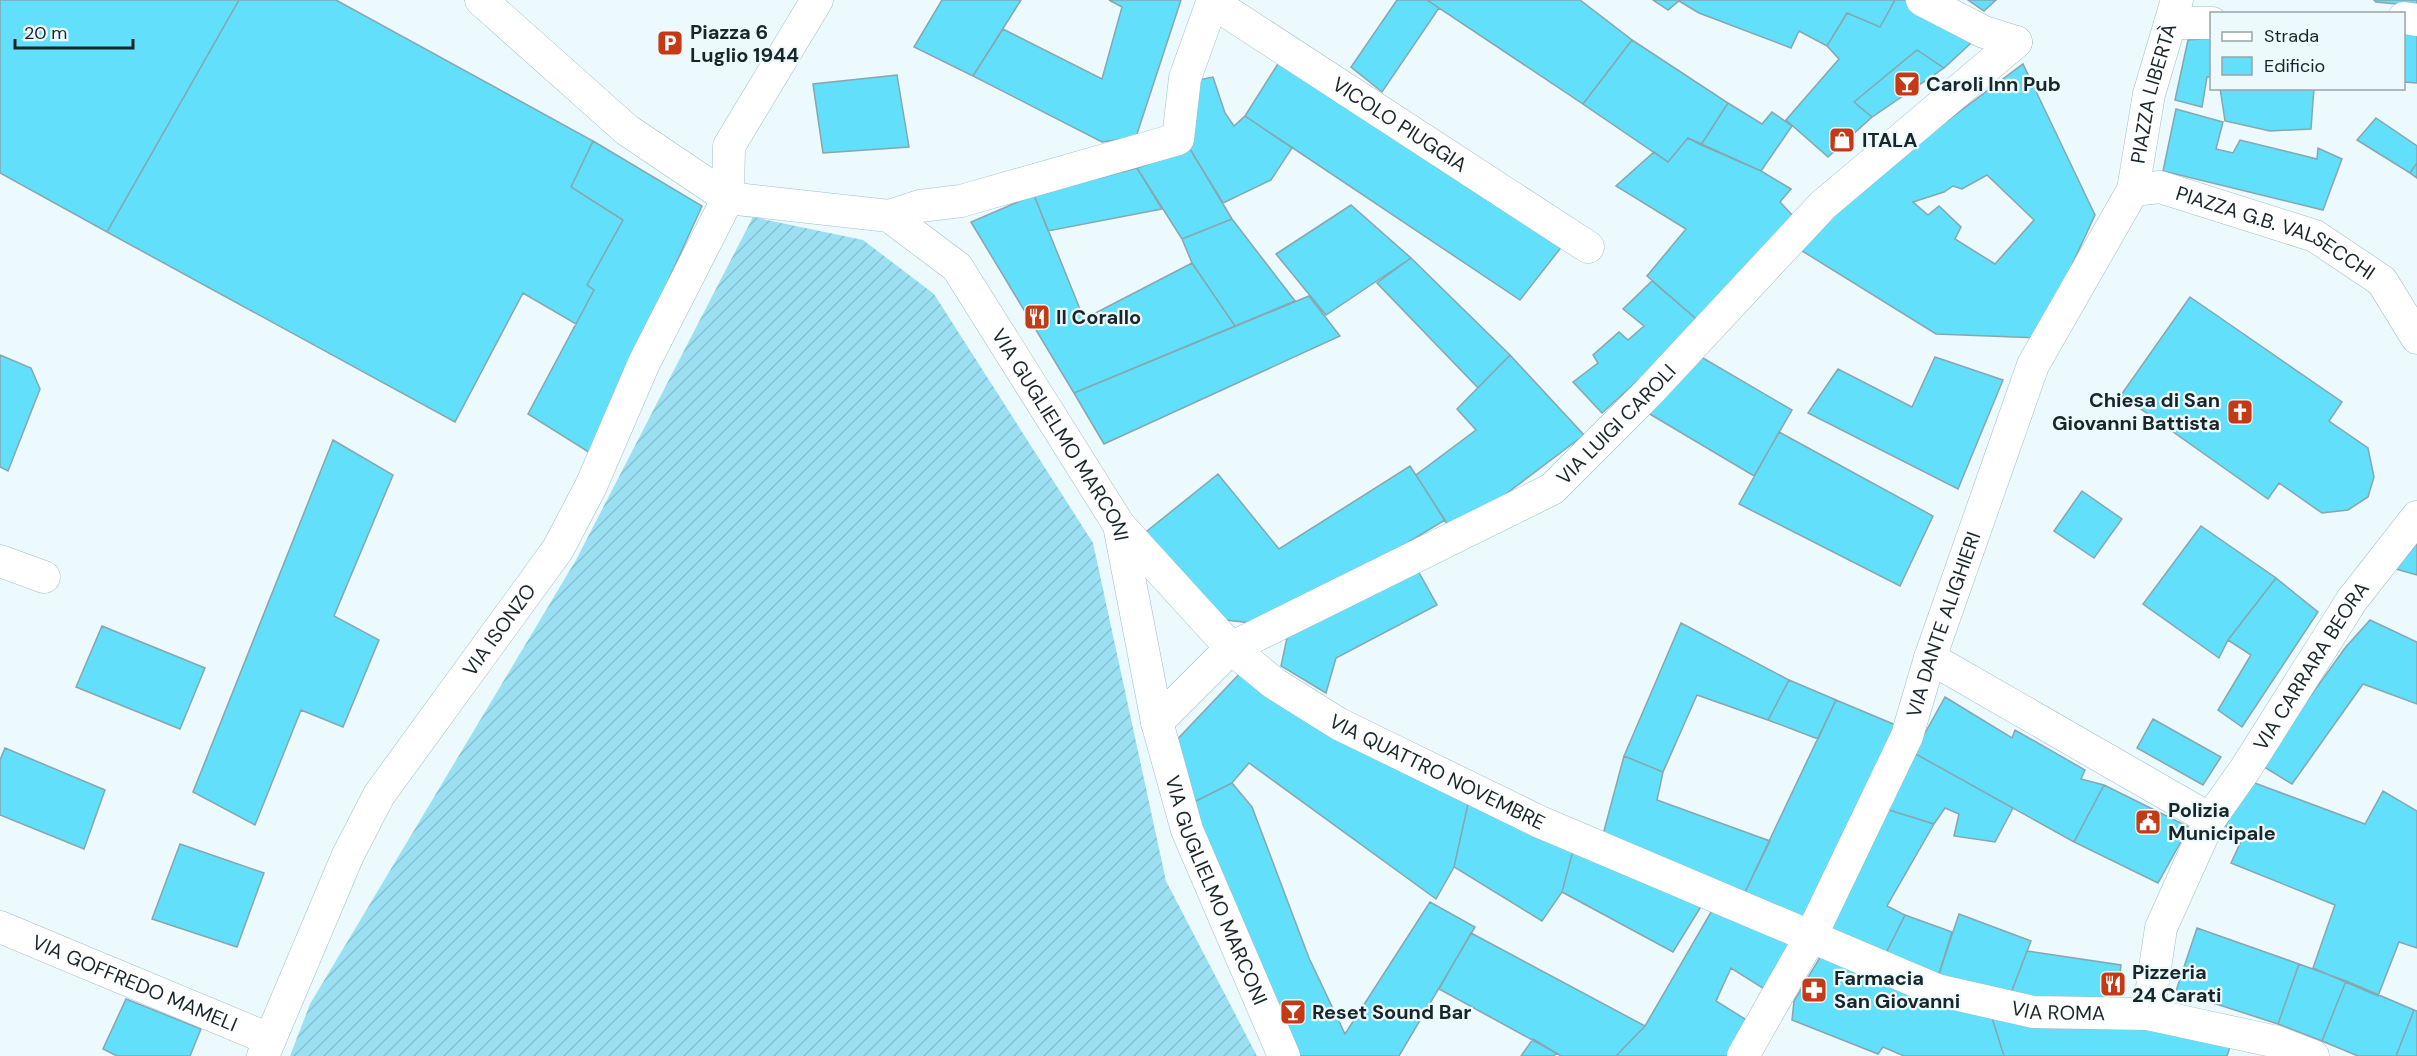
<svg xmlns="http://www.w3.org/2000/svg" width="2417" height="1056" font-family="'DM Sans',sans-serif">
<defs>
<pattern id="garden-furrows" width="10" height="10" patternUnits="userSpaceOnUse" patternTransform="scale(1.5)"><rect width="10" height="10" fill="#9ae0f2"/><path d="M-1 1l2-2M0 10L10 0M9 11l2-2" fill="none" stroke="#84c0d0"/></pattern>
</defs>
<rect width="100%" height="100%" fill="#ecf9fd"/>
<path fill="url(#garden-furrows)" d="M753,217L863,240L934,294L1093,543L1166,881L1257,1056H290L310,1004L576,560Z"/>
<path fill="#61dffb" stroke="#87a6ae" stroke-width="1.5" fill-rule="evenodd" d="M0,0H239L107,232L0,173Z
M239,0H336L593,141L571,187L623,220L587,285L594,290L576,324L523,293L455,422L107,232Z
M942,0H1021L973,76L914,47Z
M1109,0H1181L1136,137L1102,142L973,76L1003,29L1102,79L1122,7Z
M1397,0H1427L1439,8L1382,92L1351,67Z
M1427,0H1580L1632,40L1583,104Z
M1653,0H1895L1880,27L1847,13L1827,46L1799,31L1791,48L1699,13L1679,1L1668,10Z
M1895,0H1913L1982,33L1944,68L1917,50L1854,102L1872,117L1828,157L1786,120L1839,59L1827,46L1847,13L1880,27Z
M1968,0H1996L1984,11Z
M2374,0H2417V6L2376,2Z
M2404,28H2417V83L2404,82Z
M2212,38V77H2207L2202,107L2175,100L2188,40Z
M1632,40L1728,103L1701,145L1688,138L1668,162L1583,104Z
M1917,50L1944,68L1872,117L1854,102Z
M1279,62L1563,245L1520,300L1245,116Z
M2023,64L2095,215L2038,338L1936,334L1799,249L1843,199ZM1987,175L2034,220L1995,264L1955,239L1961,227L1939,206L1928,215L1913,202L1944,192L1953,186L1962,189Z
M897,75L909,147L823,153L813,84Z
M1213,77L1225,113L1234,126L1245,116L1292,148L1271,180L1223,203L1190,149L1193,81Z
M2220,88H2314L2311,129L2270,131L2225,121Z
M1728,103L1762,124L1772,112L1792,126L1761,171L1701,145Z
M2176,109L2223,122L2216,149L2233,153L2240,140L2317,159L2318,148L2342,159L2323,210L2163,171Z
M2376,118L2417,146V163L2410,173L2357,140Z
M1688,138L1761,171L1791,189L1780,202L1795,218L1701,323L1647,276L1686,229L1616,186L1654,152L1668,162Z
M593,141L702,206L590,453L528,414L594,290L587,285L623,220L571,187Z
M1190,149L1232,219L1182,239L1137,168Z
M2417,163V178L2410,173Z
M1137,168L1162,209L1048,231L1034,195Z
M1034,195L1084,319L1192,263L1235,326L1074,393L971,222Z
M1351,205L1411,258L1326,315L1276,254Z
M1232,219L1295,301L1235,326L1192,263L1182,239Z
M1411,258L1510,355L1478,388L1377,283Z
M1652,281L1701,323L1602,413L1573,382L1598,363L1593,355L1619,332L1628,340L1644,326L1623,309Z
M1309,296L1340,336L1104,444L1074,393Z
M2190,297L2342,402L2329,421L2368,448L2374,477L2368,497L2348,510L2322,513L2279,483L2268,499L2121,395Z
M1696,354L1792,410L1754,476L1643,410Z
M0,355L31,368L40,389L8,471L0,467Z
M1510,355L1584,435L1482,512L1449,527L1416,475L1476,430L1457,409Z
M1935,357L2003,380L1958,489L1808,413L1838,369L1912,407Z
M1779,432L1933,516L1900,586L1739,504Z
M333,440L393,475L334,616L379,640L343,727L301,710L255,825L193,792Z
M1410,466L1445,520L1303,606L1260,624L1226,620L1142,535L1218,474L1279,549Z
M2082,491L2122,519L2094,558L2054,531Z
M2201,526L2276,578L2228,640L2219,658L2143,604Z
M2417,543V575L2396,569Z
M1416,567L1437,605L1336,658L1326,693L1281,666L1288,633Z
M2276,578L2318,612L2242,727L2218,710L2251,655L2228,640Z
M2370,620L2417,642V704L2363,684L2292,784L2261,765L2345,648Z
M1681,623L1789,680L1768,720L1697,695L1663,772L1624,756Z
M102,626L205,668L180,729L76,687Z
M1245,668L1468,804L1454,867L1436,899L1249,763L1232,783L1192,803L1171,746Z
M1789,680L1836,700L1818,739L1768,720Z
M1945,697L2012,738L2015,730L2085,770L2081,779L2104,785L2074,842L1914,753Z
M1836,700L1898,726L1808,920L1744,894Z
M2153,719L2221,757L2203,785L2137,748Z
M5,748L105,790L84,849L0,815V760Z
M1914,753L2013,808L1995,842L1954,836L1959,814L1945,808L1934,824L1886,809Z
M1624,756L1663,772L1657,800L1770,841L1744,894L1601,842Z
M2252,782L2365,824L2383,791L2417,811V948L2399,942L2378,996L2313,968L2335,905L2231,863L2243,837L2221,823Z
M1232,783L1252,807L1309,958L1345,1034L1430,902L1475,927L1399,1056H1292L1192,803Z
M2104,785L2189,827L2158,883L2074,842Z
M1468,804L1574,847L1562,892L1542,921L1454,867Z
M1886,809L1934,824L1887,906L1905,915L1885,955L1829,928Z
M180,844L264,873L237,947L152,919Z
M1574,847L1705,900L1673,952L1562,892Z
M1714,907L1799,940L1769,992L1731,968L1716,1001L1753,1024L1734,1056H1616L1645,1026Z
M1959,914L2031,941L2009,998L1937,980Z
M1905,915L1952,932L1937,980L1885,955Z
M2197,928L2299,964L2278,1024L2176,991Z
M1471,933L1645,1026L1616,1056H1561L1556,1053L1439,989Z
M2027,951L2121,965L2117,1003L2009,998Z
M1822,954L1992,1018L2004,1056H1904L1883,1047L1878,1054L1792,1020L1794,1001Z
M2299,964L2346,981L2322,1041L2278,1024Z
M2346,981L2414,1010L2396,1056H2358L2322,1041Z
M126,999L201,1029L190,1056H117L103,1049Z
M2414,1010L2417,1011V1056H2396Z
M1992,1018L2157,1025L2233,1038L2227,1056H2004Z
M1533,1039L1556,1053L1554,1056H1521Z"/>
<g fill="none" stroke-linecap="round" stroke-linejoin="round">
<defs>
<g id="street">
<path id="s1" d="M481,0L627,130L728,198L889,216L957,267L1119,525L1157,722L1187,830L1284,1056"/>
<path d="M1922,0L1984,32L2016,42"/>
<path id="s2" d="M1212,2L1588,247"/>
<path d="M2404,18L2417,20"/>
<path d="M2170,23H2212"/>
<path id="s3" d="M2133,190L2160,187L2315,236L2382,281L2417,338"/>
<path d="M889,216L920,206L961,201L1178,139L1185,78L1213,0"/>
<path id="s4" d="M1119,525L1231,648L1275,684L1339,724L1540,822L1937,990L2033,1012L2148,1014L2277,1042L2313,1056"/>
<path d="M0,561L44,577"/>
<path d="M1930,658L2210,819"/>
<path id="s5" d="M1157,722L1231,648L1552,489L1648,393L1823,205L2016,42"/>
<path id="s6" d="M0,927L269,1039"/>
<path id="s7" d="M2148,1014L2161,928L2210,819L2246,768L2352,600L2417,517"/>
<path id="s8" d="M263,1056L348,855L379,795L558,549L591,486L644,363L728,198L729,146L817,0"/>
<path id="s9" d="M1743,1056L1811,936L1907,736L1930,658L2033,365L2133,190L2149,94L2177,0"/>
</g>
</defs>
<use href="#street" stroke="#9ebfc7" stroke-width="33"/>
<use href="#street" stroke="#fff" stroke-width="32"/>
</g>
<defs>
<symbol id="parking-square" viewBox="-11 -11 22 22"><rect x="-9" y="-9" width="18" height="18" rx="4" fill="#c43a16" stroke="#ecf9fd"/><path d="M-3.5-5.5H1a3.5 3.5 0 0 1 0 7H-1V5.5H-3.5ZM-1-3.4V-.6H.8a1.4 1.4 0 0 0 0-2.8Z" fill="#fff"/></symbol>
<symbol id="bar-square" viewBox="-11 -11 22 22"><rect x="-9" y="-9" width="18" height="18" rx="4" fill="#c43a16" stroke="#ecf9fd"/><path d="M-6-5H6L.8 .8V4.5H3.5V6h-7V4.5H-.8V.8Z" fill="#fff"/></symbol>
<symbol id="shop-square" viewBox="-11 -11 22 22"><rect x="-9" y="-9" width="18" height="18" rx="4" fill="#c43a16" stroke="#ecf9fd"/><path d="M-5-2.5h2.3a2.7 3.5 0 0 1 5.4 0H5L5.5 6h-11ZM-1.5-2.5h3a1.5 2.3 0 0 0-3 0Z" fill="#fff"/></symbol>
<symbol id="restaurant-square" viewBox="-11 -11 22 22"><rect x="-9" y="-9" width="18" height="18" rx="4" fill="#c43a16" stroke="#ecf9fd"/><path d="M-5-6h1v4h1v-4h1v4h1v-4h1v5L-1.5 .5V6h-2V.5L-5-1ZM5-6V6H3V1.5H1.5Q1.5-4 5-6Z" fill="#fff"/></symbol>
<symbol id="church-square" viewBox="-11 -11 22 22"><rect x="-9" y="-9" width="18" height="18" rx="4" fill="#c43a16" stroke="#ecf9fd"/><path d="M-1.2-6h2.4v3.5h3.3v2.4h-3.3V6h-2.4V-.1h-3.3v-2.4h3.3Z" fill="#fff"/></symbol>
<symbol id="civic-square" viewBox="-11 -11 22 22"><rect x="-9" y="-9" width="18" height="18" rx="4" fill="#c43a16" stroke="#ecf9fd"/><path d="M-.6-6.5H3V-4.5H.6V-3L4-1V1h2V6H-6V1h2V-1L-.6-3ZM-1.2 2.5V6h2.4V2.5Z" fill="#fff"/></symbol>
<symbol id="pharmacy-square" viewBox="-11 -11 22 22"><rect x="-9" y="-9" width="18" height="18" rx="4" fill="#c43a16" stroke="#ecf9fd"/><path d="M-2-6h4v4h4v4h-4v4h-4v-4h-4v-4h4Z" fill="#fff"/></symbol>
</defs>
<g fill-rule="evenodd">
<use href="#parking-square" x="655" y="28" width="30" height="30"/>
<use href="#bar-square" x="1892" y="69" width="30" height="30"/>
<use href="#shop-square" x="1827" y="125" width="30" height="30"/>
<use href="#restaurant-square" x="1022" y="302" width="30" height="30"/>
<use href="#church-square" x="2225" y="397" width="30" height="30"/>
<use href="#civic-square" x="2133" y="807" width="30" height="30"/>
<use href="#restaurant-square" x="2098" y="969" width="30" height="30"/>
<use href="#pharmacy-square" x="1799" y="975" width="30" height="30"/>
<use href="#bar-square" x="1278" y="997" width="30" height="30"/>
</g>
<g text-anchor="middle" dominant-baseline="central" stroke-width="4.5" stroke-linejoin="round" paint-order="stroke">
<g font-size="20" font-weight="bold" fill="#192629" stroke="#ecf9fd" text-anchor="start">
<text x="690" y="32">Piazza 6<tspan x="690" dy="23">Luglio 1944</tspan></text>
<text x="1926" y="84">Caroli Inn Pub</text>
<text x="1862" y="140">ITALA</text>
<text x="1056" y="317">Il Corallo</text>
<text x="2220" y="400" text-anchor="end">Chiesa di San<tspan x="2220" dy="23">Giovanni Battista</tspan></text>
<text x="2168" y="810">Polizia<tspan x="2168" dy="23">Municipale</tspan></text>
<text x="2132" y="972">Pizzeria<tspan x="2132" dy="23">24 Carati</tspan></text>
<text x="1834" y="978">Farmacia<tspan x="1834" dy="23">San Giovanni</tspan></text>
<text x="1312" y="1012">Reset Sound Bar</text>
</g>
<g font-size="20" fill="#192629" stroke="#ecf9fd">
<text stroke="none"><textPath href="#s9" startOffset="1052">PIAZZA LIBERTÀ</textPath></text>
<text stroke="none"><textPath href="#s2" startOffset="224">VICOLO PIUGGIA</textPath></text>
<text stroke="none"><textPath href="#s3" startOffset="152">PIAZZA G.B. VALSECCHI</textPath></text>
<text stroke="none"><textPath href="#s5" startOffset="554">VIA LUIGI CAROLI</textPath></text>
<text stroke="none"><textPath href="#s1" startOffset="762">VIA GUGLIELMO MARCONI</textPath></text>
<text stroke="none"><textPath href="#s9" startOffset="477">VIA DANTE ALIGHIERI</textPath></text>
<text stroke="none"><textPath href="#s8" startOffset="490">VIA ISONZO</textPath></text>
<text stroke="none"><textPath href="#s7" startOffset="390">VIA CARRARA BEORA</textPath></text>
<text stroke="none"><textPath href="#s4" startOffset="408">VIA QUATTRO NOVEMBRE</textPath></text>
<text stroke="none"><textPath href="#s1" startOffset="1248">VIA GUGLIELMO MARCONI</textPath></text>
<text stroke="none"><textPath href="#s6" startOffset="146">VIA GOFFREDO MAMELI</textPath></text>
<text stroke="none"><textPath href="#s4" startOffset="1077">VIA ROMA</textPath></text>
</g>
</g>
<rect x="2210" y="12" width="195" height="78" fill="#ecf9fd" stroke="#98a5a8" stroke-width="1.5"/>
<rect x="2222" y="32" width="30" height="9" fill="#ffffff" stroke="#98a5a8" stroke-width="1.5"/>
<text x="2264" y="42" font-size="18" fill="#192629">Strada</text>
<rect x="2222" y="57" width="30" height="18" fill="#61dffb" stroke="#98a5a8" stroke-width="1.5"/>
<text x="2264" y="72" font-size="18" fill="#192629">Edificio</text>
<path d="M15 39v9h118v-9" fill="none" stroke="#192629" stroke-width="3"/>
<text x="24" y="39" font-size="18" fill="#192629" stroke="#ecf9fd" stroke-width="4.5" paint-order="stroke">20 m</text>
</svg>
